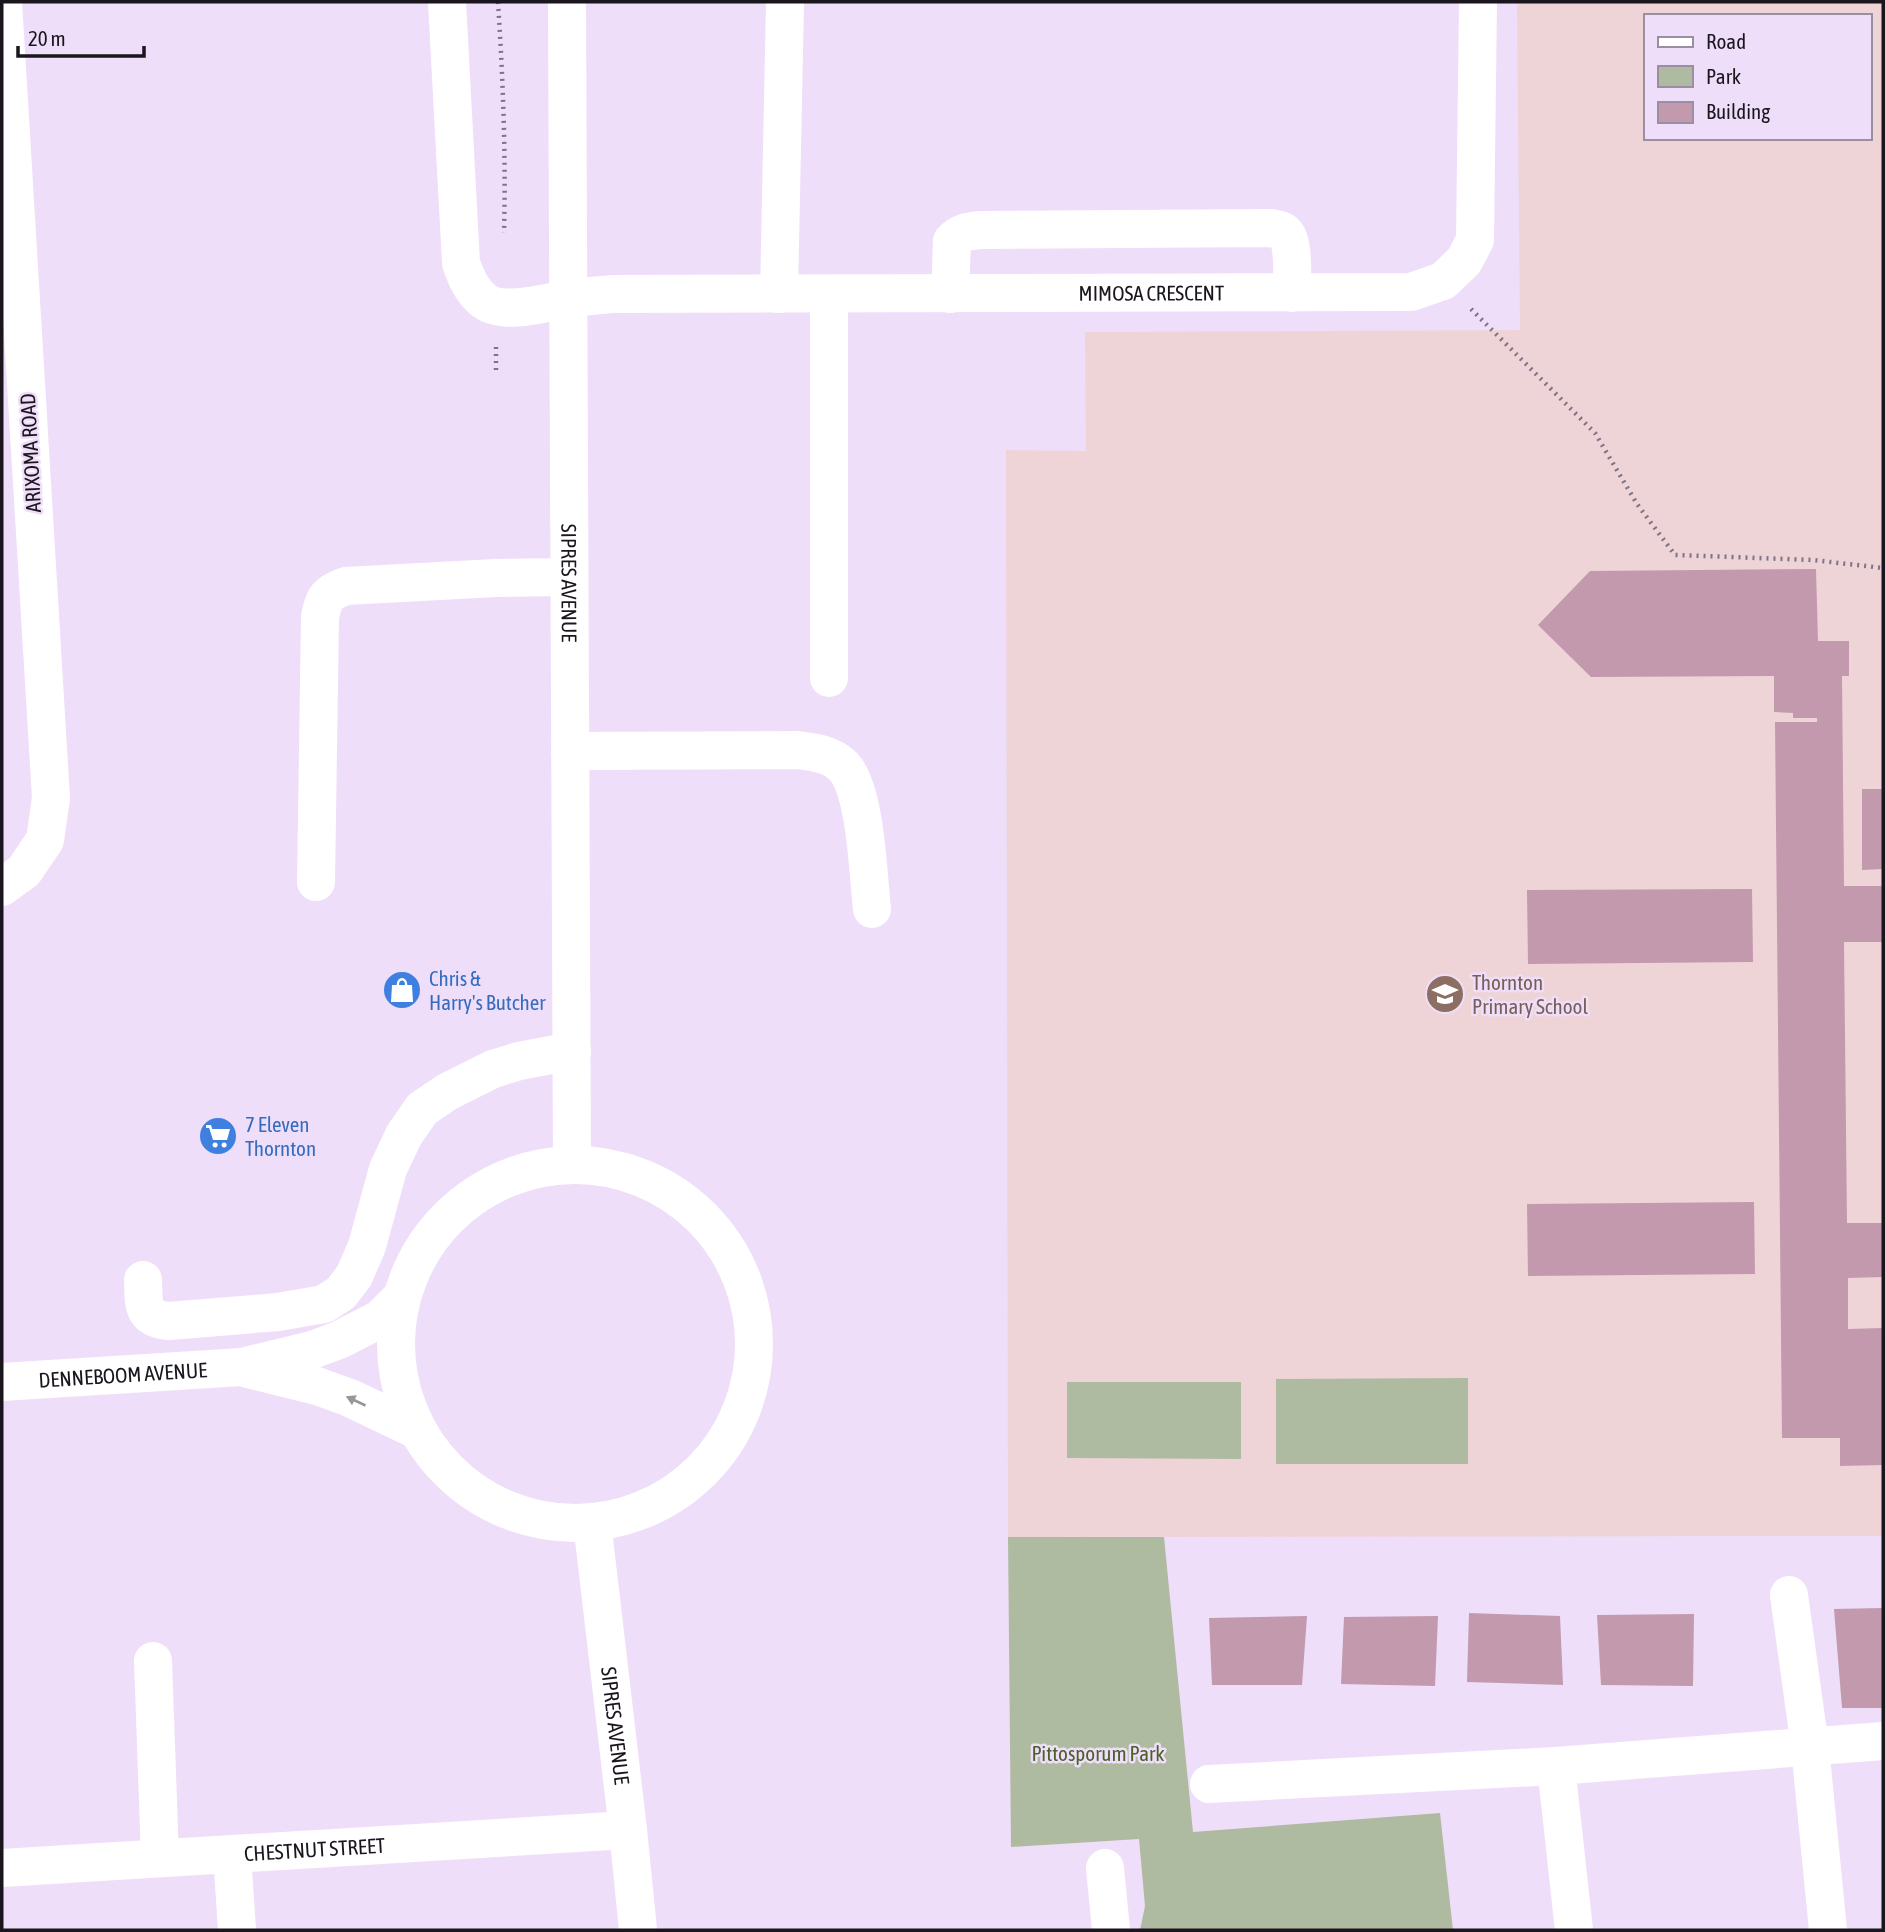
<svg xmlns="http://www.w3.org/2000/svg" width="1885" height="1932" font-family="'Asap Condensed',sans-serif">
<rect width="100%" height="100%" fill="#efdef9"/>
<path fill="#eed4d7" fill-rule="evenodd" d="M1517,2H1883V1536L1008,1537L1006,450L1086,451L1085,332L1520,330ZM1645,16H1869V138H1645Z"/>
<path fill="#afbba1" d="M1468,1378V1464H1276V1379Z
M1067,1382H1241V1459L1067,1458Z
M1008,1537H1164L1193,1832L1440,1813L1453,1930H1140L1145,1906L1139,1839L1011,1847Z"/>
<path fill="#c299ad" d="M1816,569L1818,641H1849V676H1842L1844,886H1883V942H1844L1847,1223H1883V1277L1848,1278V1329L1883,1328V1465L1840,1466V1438H1782L1775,722H1817V718H1793V713L1774,712V676L1591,677L1538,625L1590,571Z
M1862,789H1883V869L1862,870Z
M1752,889L1753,962L1528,964L1527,890Z
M1754,1202L1755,1274L1528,1276L1527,1204Z
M1883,1608V1708H1842L1834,1609Z
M1469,1613L1560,1616L1563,1685L1467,1682Z
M1694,1614L1693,1686L1601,1685L1597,1615Z
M1307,1616L1302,1685H1212L1209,1618Z
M1438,1616L1435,1686L1341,1684L1344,1617Z"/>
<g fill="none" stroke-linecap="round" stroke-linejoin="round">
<path stroke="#7f7385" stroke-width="4.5" stroke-dasharray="2 5" stroke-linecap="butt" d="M498,2C503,79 506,156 504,233
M1471,309L1595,433L1637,504L1675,555L1813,560L1883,568
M496,347V374"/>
<g stroke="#fff" stroke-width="38">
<path id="s1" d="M447,2L461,263C466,277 471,290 483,300C502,316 545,303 567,299C582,296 596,296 611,294L1411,292L1443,281L1464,261L1475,240L1478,2"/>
<path id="s2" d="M567,2L572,1165"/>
<path d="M779,294L785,2"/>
<path d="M829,294V678"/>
<path d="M950,294L952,241C960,232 969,231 981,230L1270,228C1275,229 1282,229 1286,234C1294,243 1292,279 1292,293"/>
<path d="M570,751L798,750C813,752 831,754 843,766C866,789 868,875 872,909"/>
<path d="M316,882L320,617C324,598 326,593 346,586L496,578L569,577"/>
<path d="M2,887L24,871L45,840L51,798L3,2"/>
<circle cx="575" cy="1344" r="179"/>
<path d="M143,1280C144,1304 141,1319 169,1321L278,1312L324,1304L341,1293L354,1276L367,1246L388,1169L404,1135L422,1109L447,1092L493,1069L519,1061L572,1051"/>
<path d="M248,1369L317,1386L350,1398L417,1430"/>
<path id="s3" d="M2,1382L242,1367L312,1350L339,1340L380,1319L401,1298"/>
<path id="s4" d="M592,1522L628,1830L638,1930"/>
<path d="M1789,1595L1810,1747L1828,1930"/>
<path d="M153,1661L160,1858"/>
<path d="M1556,1766L1574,1930"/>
<path d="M1209,1784L1556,1766L1883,1741"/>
<path d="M232,1854L237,1930"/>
<path id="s5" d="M2,1868L628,1830"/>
<path d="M1105,1868L1111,1930"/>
</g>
</g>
<defs><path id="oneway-solid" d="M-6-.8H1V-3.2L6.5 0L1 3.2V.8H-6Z" transform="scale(1.75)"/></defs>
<use fill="#98969a" href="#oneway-solid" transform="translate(356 1401) rotate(-155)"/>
<defs>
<symbol id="shop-disc" viewBox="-11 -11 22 22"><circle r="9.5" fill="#3f7fe0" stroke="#efdef9"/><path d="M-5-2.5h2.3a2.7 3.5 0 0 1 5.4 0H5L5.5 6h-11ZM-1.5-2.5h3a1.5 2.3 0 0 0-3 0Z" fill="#fff"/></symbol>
<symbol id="school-disc" viewBox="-11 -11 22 22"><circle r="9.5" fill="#8d6e63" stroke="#efdef9"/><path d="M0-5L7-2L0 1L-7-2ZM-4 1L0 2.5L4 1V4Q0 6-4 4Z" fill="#fff"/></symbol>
<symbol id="supermarket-disc" viewBox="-11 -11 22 22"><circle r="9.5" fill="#3f7fe0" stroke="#efdef9"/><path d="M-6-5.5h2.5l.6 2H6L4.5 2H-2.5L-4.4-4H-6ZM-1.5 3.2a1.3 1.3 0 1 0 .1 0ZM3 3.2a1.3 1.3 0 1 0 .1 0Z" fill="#fff"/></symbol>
</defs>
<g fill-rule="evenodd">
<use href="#shop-disc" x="380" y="968" width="44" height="44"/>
<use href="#school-disc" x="1423" y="972" width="44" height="44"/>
<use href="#supermarket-disc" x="196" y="1114" width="44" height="44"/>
</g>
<g text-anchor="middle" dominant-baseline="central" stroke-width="5" stroke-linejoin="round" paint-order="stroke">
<g font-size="21" fill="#1b151e" stroke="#efdef9">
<text stroke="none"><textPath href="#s1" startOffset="976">MIMOSA CRESCENT</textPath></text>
<text transform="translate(30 453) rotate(-93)">ARIXOMA ROAD</text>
<text stroke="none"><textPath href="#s2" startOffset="581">SIPRES AVENUE</textPath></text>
<text stroke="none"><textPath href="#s3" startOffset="121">DENNEBOOM AVENUE</textPath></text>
<text stroke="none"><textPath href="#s4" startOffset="205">SIPRES AVENUE</textPath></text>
<text stroke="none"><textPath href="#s5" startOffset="313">CHESTNUT STREET</textPath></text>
</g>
<g font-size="21" fill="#366cbe" stroke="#efdef9" text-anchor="start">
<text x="429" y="978">Chris &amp;<tspan x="429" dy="24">Harry's Butcher</tspan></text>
<text x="245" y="1124">7 Eleven<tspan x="245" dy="24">Thornton</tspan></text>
</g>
<g font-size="21" fill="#785e54" stroke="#efdef9" text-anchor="start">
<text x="1472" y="982">Thornton<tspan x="1472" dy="24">Primary School</tspan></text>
</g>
<g font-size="21" fill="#4a6028" stroke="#efdef9">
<text x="1098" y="1753">Pittosporum Park</text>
</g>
</g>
<rect width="1885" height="1932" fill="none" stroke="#1b151e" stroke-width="7"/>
<rect x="1644" y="14" width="228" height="126" fill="#efdef9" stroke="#9a8ea1" stroke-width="2"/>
<rect x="1658" y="37" width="35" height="10" fill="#ffffff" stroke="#9a8ea1" stroke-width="2"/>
<text x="1706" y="49" font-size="21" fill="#1b151e">Road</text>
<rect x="1658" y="66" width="35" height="21" fill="#afbba1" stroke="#9a8ea1" stroke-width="2"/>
<text x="1706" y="84" font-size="21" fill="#1b151e">Park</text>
<rect x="1658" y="102" width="35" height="21" fill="#c299ad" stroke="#9a8ea1" stroke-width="2"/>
<text x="1706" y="119" font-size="21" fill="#1b151e">Building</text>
<path d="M18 46v10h126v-10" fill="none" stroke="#1b151e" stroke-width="3.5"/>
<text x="28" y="46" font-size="21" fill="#1b151e" stroke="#efdef9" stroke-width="5" paint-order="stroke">20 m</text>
</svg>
